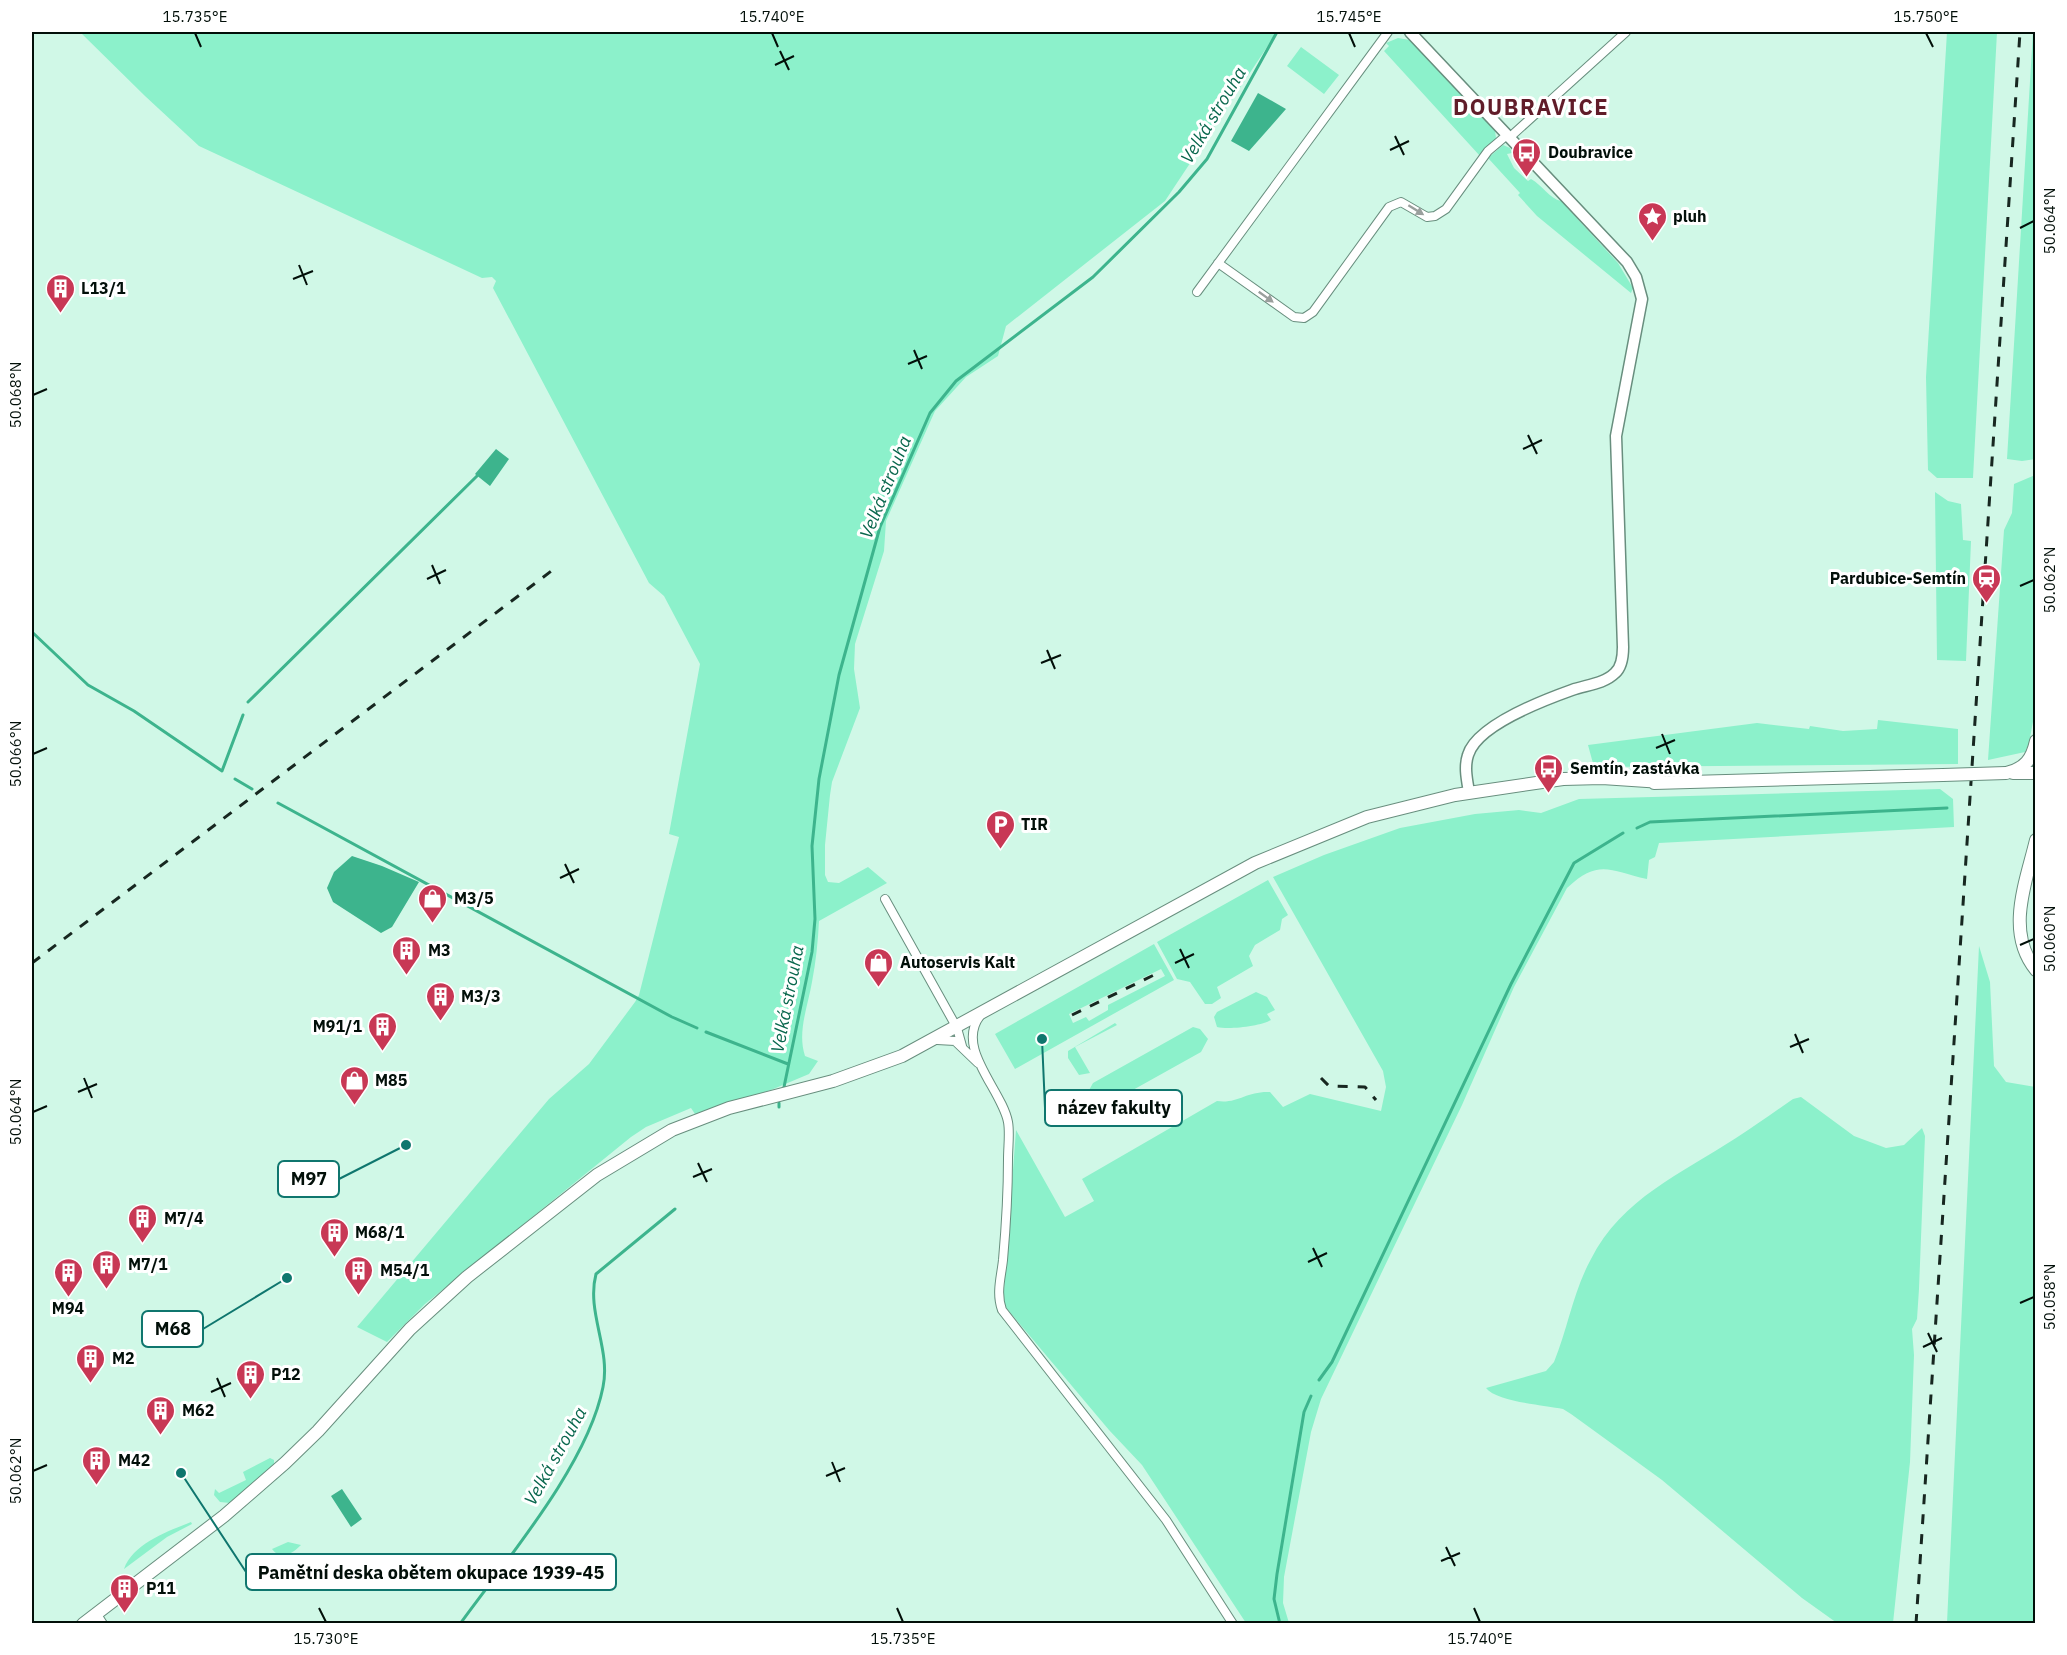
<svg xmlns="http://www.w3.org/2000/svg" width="2067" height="1655" font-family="'IBM Plex Sans',sans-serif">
<rect width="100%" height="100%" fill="#d0f8e7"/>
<path fill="#8cf1cb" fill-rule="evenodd" d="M80,32H1277L1165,201L1006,326L998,356L966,377L935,411L886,521L884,551L855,644L854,669L860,708L832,782L830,795L825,845V875L828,882L839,883L868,867L887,883L819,921C818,941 816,961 812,982C808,1006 797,1032 805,1056L818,1061L809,1074L771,1090L695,1114L691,1108L646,1127L631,1137L425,1304L387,1342L357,1327L549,1099L589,1064L635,1002L639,995L679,837L669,834L700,664L664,596L649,583L493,288L496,281L492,277L482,278L199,146L145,96Z
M1947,32H1997L1973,478H1937L1928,470L1926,377Z
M2033,32H2036V459L2022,461L2007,459Z
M1398,38L1410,40L1495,131L1496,138L1480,156L1384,51L1389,46L1386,43Z
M1301,47L1339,75L1324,94L1287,66Z
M1503,145L1510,148L1512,153L1507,154L1514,168L1528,181L1531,179C1542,185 1550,199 1561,201L1618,263L1633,288L1631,293L1537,216L1518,195L1520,193L1488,158Z
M2035,475V711L2029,743L2025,752L1988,760L2004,530L2012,513L2014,484Z
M1935,492L1948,501L1961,504L1963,540L1971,541L1966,661L1937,660Z
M1878,720L1958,729V764L1594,767L1588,745L1757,723L1809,729L1810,726L1843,731L1877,729Z
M1940,789L1953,799L1954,827L1659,843L1655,857L1649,860L1647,879C1610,871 1599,858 1567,888L1514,987L1462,1105L1321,1399L1311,1432L1284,1577L1283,1603L1289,1623H1246L1142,1465L1109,1430L1003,1304L1016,1130L1065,1217L1094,1201L1082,1179L1217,1101C1238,1104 1246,1091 1270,1092L1283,1107L1310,1094L1381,1111L1386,1087L1383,1071L1273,877L1324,855L1400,828L1475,814L1519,810L1541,813L1579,799Z
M1268,880L1288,915L1282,919L1280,930L1255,945L1249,956L1253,966L1217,987L1221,998L1212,1004H1205L1190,982L1177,979L1157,942Z
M1154,944L1174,980L1015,1069L995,1034ZM1161,969L1165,976L1108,1005V1010L1089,1021L1086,1017L1073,1023L1069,1014Z
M1979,946L1990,982L1994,1066L2006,1082L2035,1087V1623H1947Z
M1256,992L1267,997L1275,1010L1267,1014L1271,1020C1261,1026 1229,1030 1217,1027L1214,1017L1217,1012Z
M1115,1023L1117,1025L1075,1047L1090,1073L1079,1075L1068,1058V1051Z
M1193,1027L1200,1029L1208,1039L1201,1052L1106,1105H1097L1092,1101L1088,1092L1093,1083Z
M1801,1097L1854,1136L1886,1148L1904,1145L1922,1128L1925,1136L1919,1289L1917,1319L1912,1329L1914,1355L1910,1462L1893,1623H1837L1802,1598L1662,1480L1571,1414L1563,1409C1544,1405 1497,1402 1486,1388L1546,1371L1554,1362C1568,1328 1573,1292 1591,1259C1622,1198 1681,1174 1736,1138C1755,1126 1774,1112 1793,1099Z
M270,1458L274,1460V1464L230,1503L220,1502L214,1495L215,1489L219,1493L246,1480L243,1472Z
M191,1522L192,1524L167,1537L124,1569C133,1543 169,1531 191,1522Z
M288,1542L301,1545C292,1554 281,1561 272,1549Z"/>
<path fill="#3db48d" d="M1258,93L1286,109L1249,151L1231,141Z
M496,449L509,459L490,486L475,474Z
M352,856L382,866L419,882L392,927L381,933L333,902L327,888L334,872Z
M342,1489L362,1519L351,1527L331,1496Z"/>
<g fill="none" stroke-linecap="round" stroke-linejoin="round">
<path stroke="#3db48d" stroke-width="3" d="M32,632L88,685L134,711L222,771L243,715
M248,702L477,476
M235,779L252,789
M278,803L672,1017L697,1028
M1637,828L1650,822L1947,808
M706,1032L788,1064
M784,1087L812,952L815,919L812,846L819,779L839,675L880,527L930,413L956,381L1093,277L1179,192L1207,159L1277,32
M779,1107V1103
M1319,1380L1332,1362L1511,984L1574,863L1623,833
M460,1624C507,1559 588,1464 603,1387C611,1349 586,1312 596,1274L675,1209
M1280,1624L1274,1599L1277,1574L1304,1412L1311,1396"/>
<defs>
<path id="street" d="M1509,138L1626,32
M1218,263L1294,317L1304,318L1313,312L1389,207L1401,202L1427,217L1435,216L1446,209L1488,151L1507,135
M1197,292L1388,32
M885,899L957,1028L962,1046
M980,1016C955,1048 1002,1090 1008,1122C1010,1133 1008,1147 1008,1159C1008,1192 1006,1226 1003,1260C1001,1278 996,1293 1002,1310L1166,1520L1233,1624
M937,1040L955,1041L978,1063
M96,1613L103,1624"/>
<path id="secondary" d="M1410,32L1627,262L1636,277L1642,299L1616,436L1623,647C1623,657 1622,667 1615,673C1604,684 1586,685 1572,690C1544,700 1477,725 1468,755C1464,767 1467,780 1469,792"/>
<path id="primary" d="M2006,773C2025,769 2032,759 2036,741
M2013,773H2036
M1654,783L1943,775
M2036,840C2026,882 2005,932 2036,970
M83,1624L224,1516L285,1463L318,1431L410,1329L467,1277L597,1175L672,1130L729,1108L833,1081L902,1056L1255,863L1367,817L1455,795L1563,779L1602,778L1662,782"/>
</defs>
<use href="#street" stroke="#688e7e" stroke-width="10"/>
<use href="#secondary" stroke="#688e7e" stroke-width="13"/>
<use href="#primary" stroke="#688e7e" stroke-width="14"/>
<use href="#street" stroke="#fff" stroke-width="8"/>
<use href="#secondary" stroke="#fff" stroke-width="10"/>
<use href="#primary" stroke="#fff" stroke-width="12"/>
<path stroke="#172720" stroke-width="3" stroke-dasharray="10 10" stroke-linecap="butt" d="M32,963L554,569
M1072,1015L1156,974
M1321,1078L1329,1086L1365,1087L1376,1100
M1916,1624L2020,32"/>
<defs>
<path id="primary-bridge" d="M1943,775L2006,773"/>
</defs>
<use href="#primary-bridge" stroke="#688e7e" stroke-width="14" stroke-linecap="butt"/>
<use href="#primary-bridge" stroke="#fff" stroke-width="12"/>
</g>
<defs><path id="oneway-solid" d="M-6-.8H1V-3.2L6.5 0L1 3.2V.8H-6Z" transform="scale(1.5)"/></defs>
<g fill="#9a9f9d">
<use href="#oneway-solid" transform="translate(1416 210) rotate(32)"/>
<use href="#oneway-solid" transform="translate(1266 297) rotate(36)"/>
</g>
<path fill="none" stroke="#020f09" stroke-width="2" d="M195,33L201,47M772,33L778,47M1349,33L1355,47M1926,33L1933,47M780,51L789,70M775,65L794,56M1395,136L1404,155M1390,150L1409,141M2020,228L2034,221M299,265L307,285M293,279L313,271M914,350L922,369M908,364L927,356M33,395L47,389M1528,435L1537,454M1523,449L1542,440M432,565L440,584M427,579L446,570M2020,586L2034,580M1047,650L1055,669M1041,663L1061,655M1662,734L1670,754M1656,748L1675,740M33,754L47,748M565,864L574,883M560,878L579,869M2020,945L2034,939M1180,949L1189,968M1175,963L1194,954M1795,1034L1803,1053M1790,1047L1809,1039M84,1078L92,1098M78,1092L97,1084M33,1112L47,1106M698,1163L707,1182M693,1177L712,1169M1313,1248L1322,1267M1308,1262L1327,1253M2020,1303L2034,1297M1928,1333L1937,1352M1923,1347L1942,1338M217,1378L225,1397M211,1392L231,1383M832,1462L840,1482M33,1471L47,1465M826,1476L845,1468M1446,1547L1455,1566M1441,1561L1460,1553M319,1608L326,1622M897,1608L903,1622M1474,1608L1480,1622"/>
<defs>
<symbol id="bus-pin" viewBox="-11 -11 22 30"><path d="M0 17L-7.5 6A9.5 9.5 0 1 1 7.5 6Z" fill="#c83855" stroke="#fff"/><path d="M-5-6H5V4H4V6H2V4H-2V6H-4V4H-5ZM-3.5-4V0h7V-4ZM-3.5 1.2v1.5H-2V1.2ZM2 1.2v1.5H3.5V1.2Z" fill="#fff"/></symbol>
<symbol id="sight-pin" viewBox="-11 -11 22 30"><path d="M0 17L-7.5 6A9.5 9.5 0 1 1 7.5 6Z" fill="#c83855" stroke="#fff"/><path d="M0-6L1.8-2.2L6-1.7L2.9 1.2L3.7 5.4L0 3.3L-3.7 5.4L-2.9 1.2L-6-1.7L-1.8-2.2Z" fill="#fff"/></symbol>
<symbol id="building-pin" viewBox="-11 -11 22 30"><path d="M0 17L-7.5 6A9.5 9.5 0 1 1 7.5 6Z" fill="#c83855" stroke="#fff"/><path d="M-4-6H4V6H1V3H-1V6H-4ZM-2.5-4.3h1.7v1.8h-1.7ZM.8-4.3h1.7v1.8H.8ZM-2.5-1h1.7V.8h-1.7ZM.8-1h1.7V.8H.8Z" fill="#fff"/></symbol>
<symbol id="station-pin" viewBox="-11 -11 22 30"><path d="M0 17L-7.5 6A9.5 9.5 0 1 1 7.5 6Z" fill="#c83855" stroke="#fff"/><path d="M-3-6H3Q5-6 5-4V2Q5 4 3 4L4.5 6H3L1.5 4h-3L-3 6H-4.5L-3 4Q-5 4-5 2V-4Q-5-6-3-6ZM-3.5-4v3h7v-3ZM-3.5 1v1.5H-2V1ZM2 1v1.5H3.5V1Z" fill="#fff"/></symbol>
<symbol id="parking-pin" viewBox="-11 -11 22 30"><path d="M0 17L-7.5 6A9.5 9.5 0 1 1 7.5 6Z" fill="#c83855" stroke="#fff"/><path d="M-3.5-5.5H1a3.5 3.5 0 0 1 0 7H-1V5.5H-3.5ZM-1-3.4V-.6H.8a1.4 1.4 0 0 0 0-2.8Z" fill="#fff"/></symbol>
<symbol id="shop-pin" viewBox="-11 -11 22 30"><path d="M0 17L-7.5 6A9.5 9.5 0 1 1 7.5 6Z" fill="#c83855" stroke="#fff"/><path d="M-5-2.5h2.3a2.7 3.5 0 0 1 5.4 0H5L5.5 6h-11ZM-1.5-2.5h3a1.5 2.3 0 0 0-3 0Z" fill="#fff"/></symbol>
</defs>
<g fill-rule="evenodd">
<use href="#bus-pin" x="1510" y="136" width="33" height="45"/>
<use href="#sight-pin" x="1636" y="200" width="33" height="45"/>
<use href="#building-pin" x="44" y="272" width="33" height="45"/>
<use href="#station-pin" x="1970" y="562" width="33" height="45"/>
<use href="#bus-pin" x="1532" y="752" width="33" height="45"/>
<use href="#parking-pin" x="984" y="808" width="33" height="45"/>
<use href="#shop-pin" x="416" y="882" width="33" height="45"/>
<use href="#building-pin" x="390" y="934" width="33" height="45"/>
<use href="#shop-pin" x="862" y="946" width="33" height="45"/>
<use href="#building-pin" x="424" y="980" width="33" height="45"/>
<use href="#building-pin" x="366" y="1010" width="33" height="45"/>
<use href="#shop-pin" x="338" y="1064" width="33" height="45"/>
<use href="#building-pin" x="126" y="1202" width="33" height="45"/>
<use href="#building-pin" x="318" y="1216" width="33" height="45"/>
<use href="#building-pin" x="90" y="1248" width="33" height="45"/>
<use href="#building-pin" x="342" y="1254" width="33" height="45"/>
<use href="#building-pin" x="52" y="1256" width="33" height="45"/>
<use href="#building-pin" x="74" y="1342" width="33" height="45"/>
<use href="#building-pin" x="234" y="1358" width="33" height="45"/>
<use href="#building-pin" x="144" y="1394" width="33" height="45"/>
<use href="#building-pin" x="80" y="1444" width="33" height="45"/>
<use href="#building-pin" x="108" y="1572" width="33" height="45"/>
</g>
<g text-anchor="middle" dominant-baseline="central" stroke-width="6" stroke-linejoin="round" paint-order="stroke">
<g font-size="16" font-weight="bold" fill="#020f09" stroke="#fff" text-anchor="start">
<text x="1548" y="152">Doubravice</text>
<text x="1673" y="216">pluh</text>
<text x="81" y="288">L13/1</text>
<text x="1966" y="578" text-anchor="end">Pardubice-Semtín</text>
<text x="1570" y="768">Semtín, zastávka</text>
<text x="1021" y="824">TIR</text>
<text x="454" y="898">M3/5</text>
<text x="428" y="950">M3</text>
<text x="900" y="962">Autoservis Kalt</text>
<text x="461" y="996">M3/3</text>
<text x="362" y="1026" text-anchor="end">M91/1</text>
<text x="375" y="1080">M85</text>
<text x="164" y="1218">M7/4</text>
<text x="355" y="1232">M68/1</text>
<text x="128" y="1264">M7/1</text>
<text x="380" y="1270">M54/1</text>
<text x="68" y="1308" text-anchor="middle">M94</text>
<text x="112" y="1358">M2</text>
<text x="271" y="1374">P12</text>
<text x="182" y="1410">M62</text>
<text x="118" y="1460">M42</text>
<text x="146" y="1588">P11</text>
</g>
<g font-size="18" font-style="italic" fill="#09674d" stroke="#fff">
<text transform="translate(1213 115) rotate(-59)">Velká strouha</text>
<text transform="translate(885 487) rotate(-68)">Velká strouha</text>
<text transform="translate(787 999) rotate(-79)">Velká strouha</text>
<text transform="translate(555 1456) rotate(-61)">Velká strouha</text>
</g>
<g font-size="22" font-weight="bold" letter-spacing="1.5" fill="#611c29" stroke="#fff">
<text x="1531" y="106">DOUBRAVICE</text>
</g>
</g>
<path fill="none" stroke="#0f766e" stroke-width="2" d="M1042 1039L1045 1108M406 1145L339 1179M287 1278L203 1329M181 1473L246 1572"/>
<g fill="#0f766e" stroke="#fff" stroke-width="2">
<circle cx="1042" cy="1039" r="6"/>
<circle cx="406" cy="1145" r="6"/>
<circle cx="287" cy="1278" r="6"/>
<circle cx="181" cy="1473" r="6"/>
</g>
<g fill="#fff" stroke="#0f766e" stroke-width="2">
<rect x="1045" y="1090" width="137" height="36" rx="6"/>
<rect x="278" y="1161" width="61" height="36" rx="6"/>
<rect x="142" y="1311" width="61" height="36" rx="6"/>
<rect x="246" y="1554" width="370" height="36" rx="6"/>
</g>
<g font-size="18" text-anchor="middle" font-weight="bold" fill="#020f09">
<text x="1114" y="1114">název fakulty</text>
<text x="309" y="1185">M97</text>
<text x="173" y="1335">M68</text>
<text x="431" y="1579">Pamětní deska obětem okupace 1939-45</text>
</g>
<rect width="2067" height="1655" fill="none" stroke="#ffffff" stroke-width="66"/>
<rect x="33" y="33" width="2001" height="1589" fill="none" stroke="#020f09" stroke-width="2"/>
<g font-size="15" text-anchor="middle" fill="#020f09">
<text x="195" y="22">15.735°E</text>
<text x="772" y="22">15.740°E</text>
<text x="1349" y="22">15.745°E</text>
<text x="1926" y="22">15.750°E</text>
<text transform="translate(2050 221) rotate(-90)" y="5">50.064°N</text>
<text transform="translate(16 395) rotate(-90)" y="5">50.068°N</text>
<text transform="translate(2050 580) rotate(-90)" y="5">50.062°N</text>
<text transform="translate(16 754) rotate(-90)" y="5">50.066°N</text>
<text transform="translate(2050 939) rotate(-90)" y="5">50.060°N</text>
<text transform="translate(16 1112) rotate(-90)" y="5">50.064°N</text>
<text transform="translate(2050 1297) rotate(-90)" y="5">50.058°N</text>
<text transform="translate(16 1471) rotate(-90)" y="5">50.062°N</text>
<text x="326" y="1644">15.730°E</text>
<text x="903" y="1644">15.735°E</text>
<text x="1480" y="1644">15.740°E</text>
</g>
</svg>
